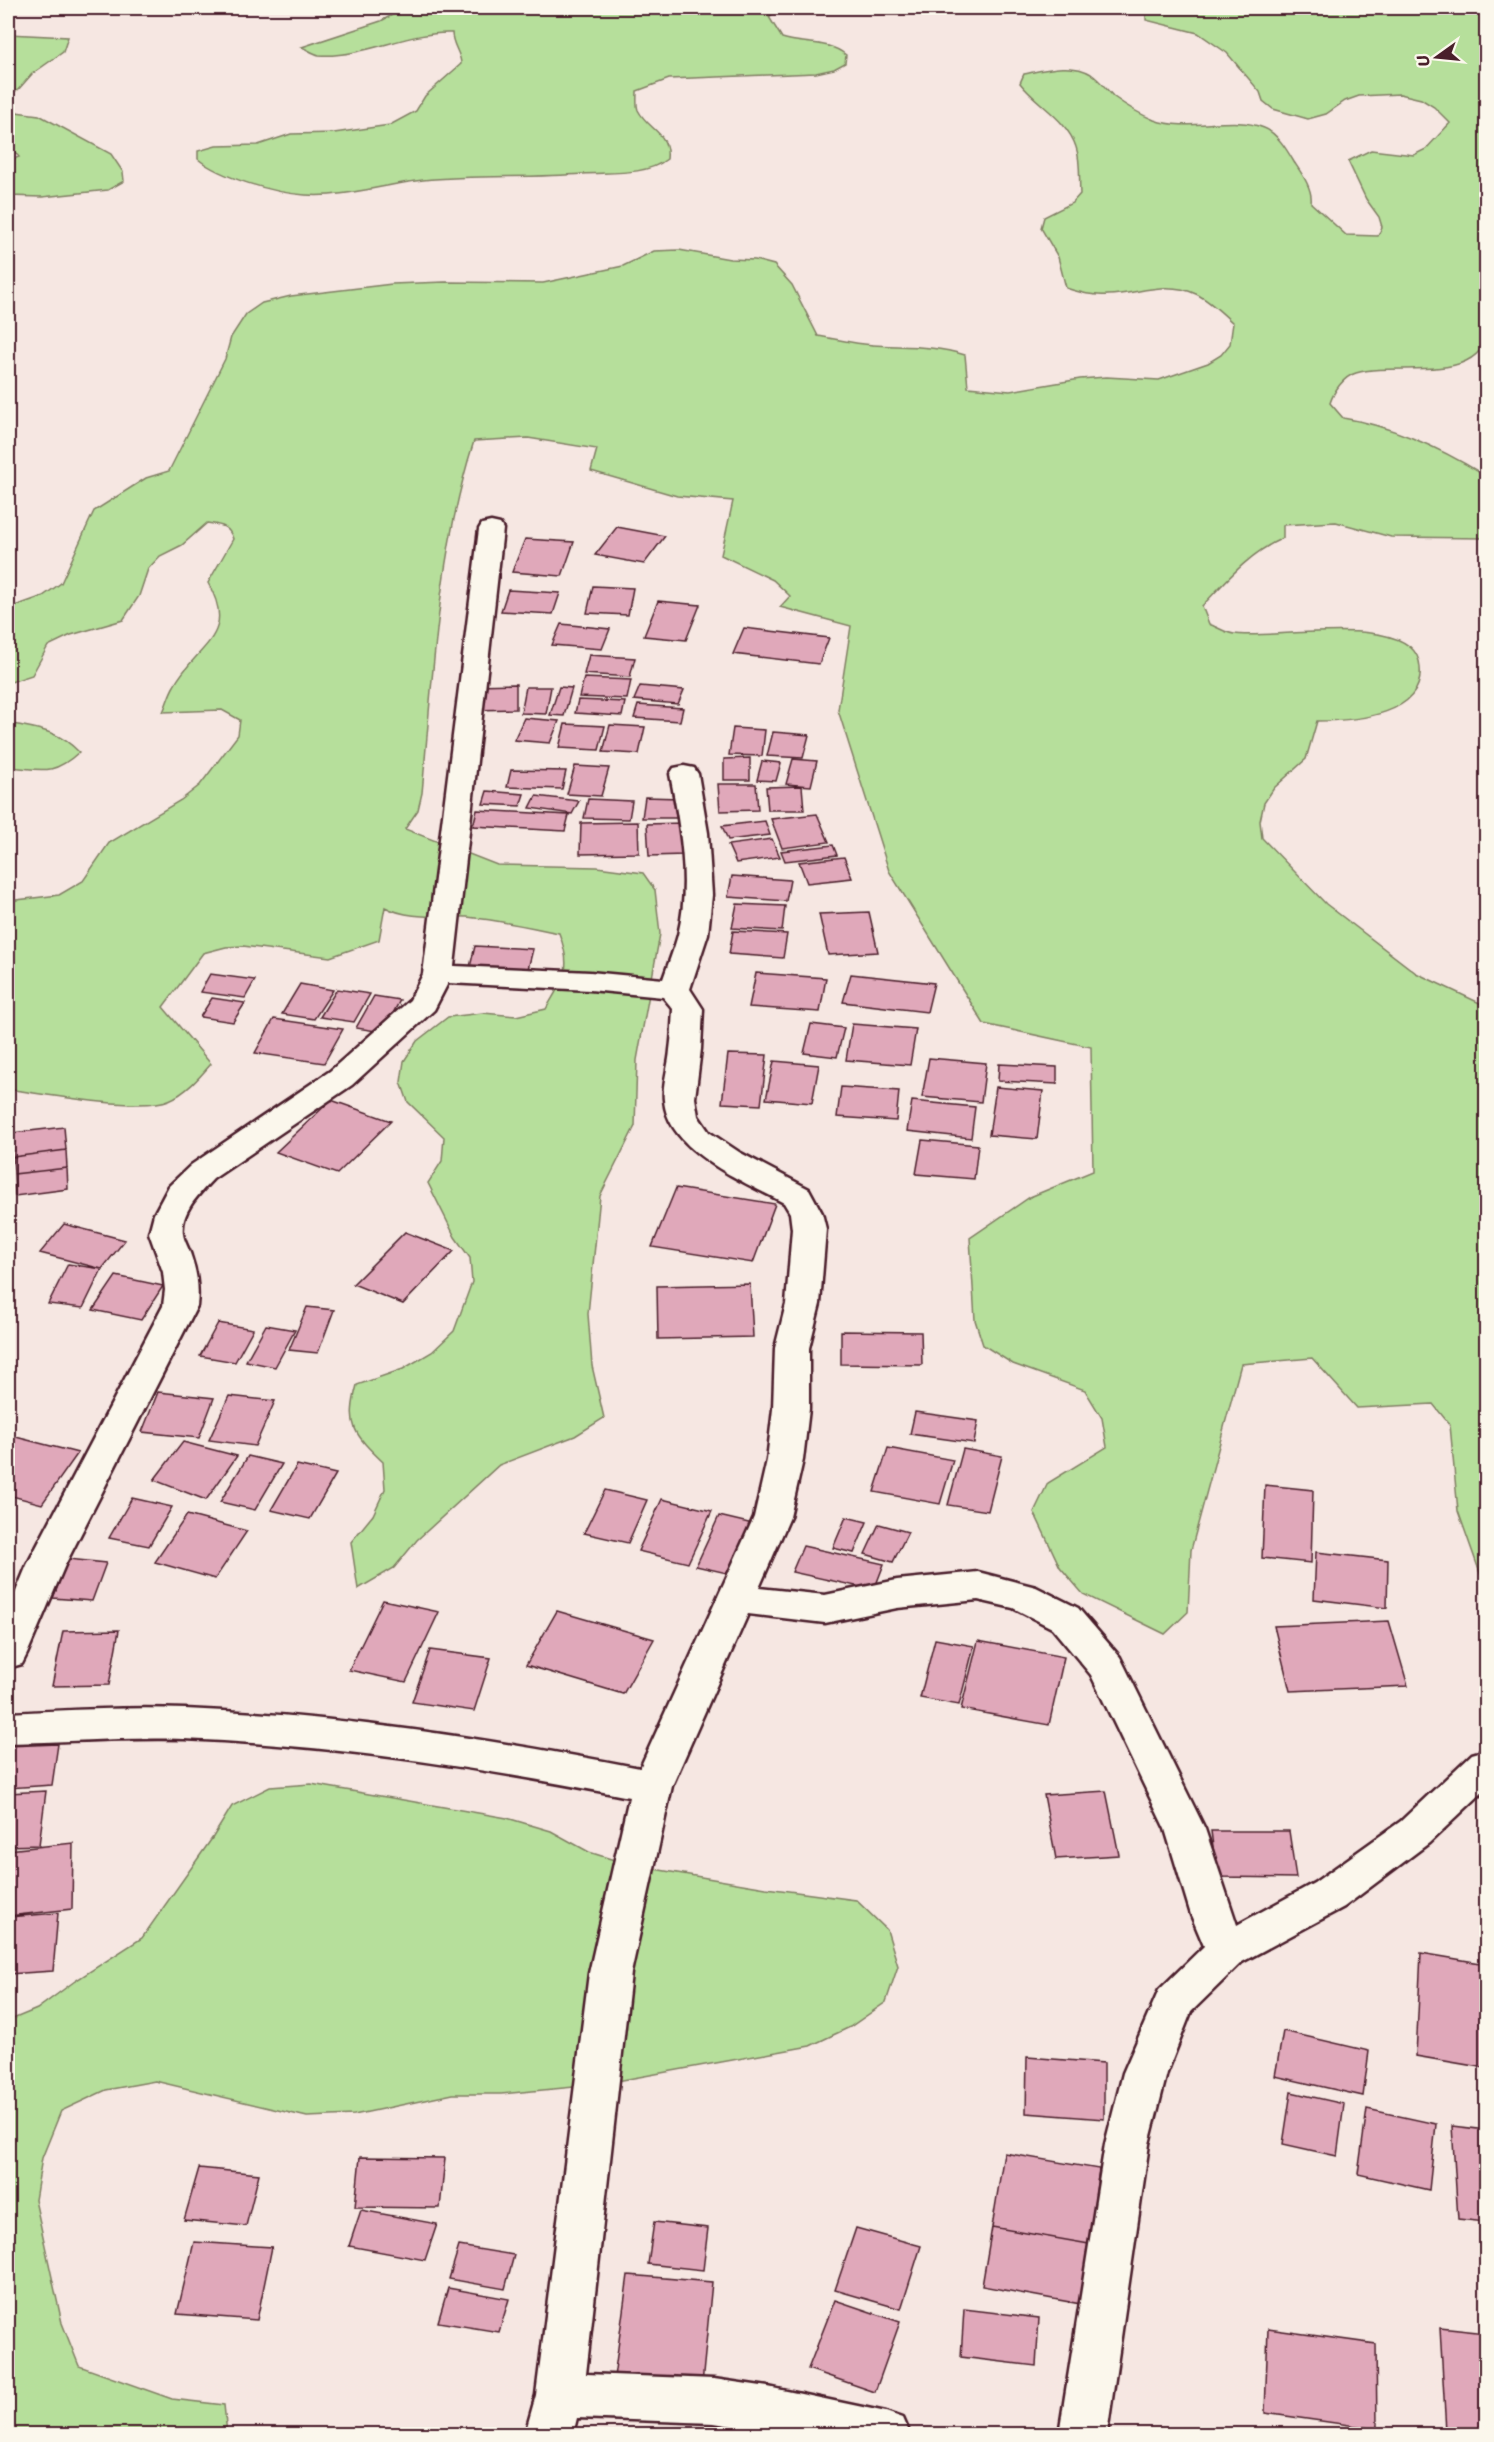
<svg xmlns="http://www.w3.org/2000/svg" width="1494" height="2442" font-family="Sriracha,sans-serif">
<rect width="100%" height="100%" fill="#f6e7e2"/>
<filter id="ink" filterUnits="userSpaceOnUse"><feTurbulence type="fractalNoise" baseFrequency=".0167" numOctaves="2"/><feDisplacementMap in="SourceGraphic" scale="12" xChannelSelector="R" yChannelSelector="G"/><feConvolveMatrix kernelMatrix="1 2 1 2 8 2 1 2 1" color-interpolation-filters="sRGB"/></filter>
<g filter="url(#ink)">
<path fill="#b6df9b" stroke="#807f63" stroke-width="1.5" d="M405,8H780L769,17L782,38C804,45 828,40 846,55L845,63L834,69L816,73L669,79L637,91C637,97 636,105 638,110C648,130 670,132 667,159C646,176 610,172 583,174C530,178 477,175 423,180C385,184 345,198 305,195C275,193 221,178 198,159V151L216,146L258,145L291,134L334,133L390,125L416,111L425,96L461,64C461,53 452,45 452,33C408,31 364,58 319,55C314,54 308,50 302,47L381,21Z
M1163,8H1486V343C1481,350 1475,357 1466,361C1438,375 1386,364 1356,373C1343,377 1334,391 1330,403L1343,418C1392,426 1442,449 1484,475L1486,477V538L1391,537L1336,522L1283,525V538C1249,553 1227,580 1202,606L1209,624C1217,627 1226,633 1234,634C1273,640 1407,612 1419,661C1431,716 1353,721 1317,721L1306,759L1274,788L1264,803L1260,821L1262,838L1326,904L1416,973L1486,1006V1590L1458,1511L1450,1425L1433,1404L1357,1408L1312,1358L1241,1364L1191,1550L1188,1612L1165,1634L1083,1594L1060,1567L1034,1512L1048,1483L1107,1447L1102,1418L1085,1390L1013,1364L983,1345L975,1320L970,1238L1030,1197L1093,1171L1091,1047L984,1024L889,871L838,710L851,626L780,607L790,596L773,580L721,555L733,501L677,496L591,471L597,449L528,438L474,441C438,554 433,675 422,793L418,810L405,829L497,865L597,867L643,873L655,890L660,934L637,1060L635,1126L600,1196L588,1314L592,1366L604,1418L575,1436L499,1465L417,1540L394,1568L358,1589L351,1542L373,1515L385,1489L383,1462C354,1434 346,1426 357,1385L403,1369L432,1352L454,1331L472,1282L470,1258L455,1237L428,1183L442,1161L444,1137L408,1102L401,1082L404,1061L417,1041L448,1017L483,1013L516,1016L546,1009C564,977 573,970 559,933C529,927 498,920 467,917C441,915 409,920 385,907L379,940L330,957L243,946L226,947L203,953L163,1007L211,1064C199,1078 186,1093 169,1100C141,1112 41,1094 8,1089V901L59,895L83,881L109,843L181,800L200,785L238,735L240,720L222,710L163,712C167,704 169,694 174,686C195,646 239,637 208,583L233,539C229,525 220,525 207,523L182,545L160,556L148,569L139,596L123,620L71,635L48,646L32,675L8,683V606L18,605L43,596L61,583L94,511L146,478L169,471L225,359L231,337L246,314L262,303L291,296L392,284L445,282L543,283L623,266L654,251L679,250L730,259L755,260L774,265L792,285L818,336C836,339 855,344 873,345C905,347 934,345 965,355L968,387L1010,391L1080,379L1106,377L1159,380L1208,363L1221,355L1230,344L1233,323C1222,313 1209,300 1196,294C1166,280 1138,294 1108,295C1092,296 1081,293 1066,288L1058,257L1041,228L1044,217L1072,203L1080,194C1079,180 1081,161 1076,147C1067,119 1037,105 1020,83L1024,74C1044,70 1072,62 1091,74C1100,80 1107,90 1114,97C1125,105 1142,115 1154,120C1189,133 1232,114 1264,128C1277,133 1287,150 1294,162C1302,174 1313,189 1311,203L1346,235L1378,236L1382,227L1379,217L1366,199L1348,161L1371,150L1414,155L1426,149L1450,123L1434,107L1421,99L1400,94L1359,96L1345,101L1326,114L1308,119L1273,109L1263,101L1260,92L1227,53L1198,33L1146,20V13Z
M8,34L68,37L63,52L32,74L18,90L8,95Z
M8,111L39,115L111,154L123,172L124,181L108,190L42,197L8,196V161L19,157C5,143 7,130 8,111Z
M8,723C37,729 58,730 79,752C52,777 41,769 8,767Z
M311,1784L507,1818L551,1831L589,1852L630,1865L766,1888L856,1900L887,1930L898,1966L886,2002L850,2027L810,2046L595,2085L501,2094H453L354,2115L307,2117L155,2081L106,2090L61,2111L42,2158L35,2200L62,2323L79,2366L172,2399L224,2405L227,2434H8V2021L37,2009L75,1981L142,1938L213,1837L232,1806L270,1787Z"/>
<path fill="#e0a8ba" stroke="#4a1f2b" stroke-width="1.5" d="M617,527L665,536L644,564L595,555Z
M525,539L574,542L562,576L512,572Z
M593,586L633,588L628,615L587,613Z
M508,590L560,593L553,614L501,611Z
M658,601L700,605L686,640L644,636Z
M561,624L610,629L602,649L552,645Z
M744,628L829,638L819,664L733,654Z
M589,655L635,658L630,677L584,674Z
M584,678L631,680L627,699L579,697Z
M516,684V709L475,710L476,685Z
M640,686L684,690L678,704L634,700Z
M526,687H551L546,714L521,713Z
M559,687L572,688L564,716L550,715Z
M578,700L625,702L622,716L575,713Z
M638,705L683,708L680,721L634,718Z
M524,718L559,721L550,743L514,740Z
M565,724L605,726L599,750L559,748Z
M610,725L645,727L639,754L603,752Z
M733,728L765,730L762,756L729,755Z
M773,732L809,735L803,758L767,756Z
M750,758V780H724V759Z
M793,759L817,761L811,786L786,784Z
M762,761L781,763L776,781L757,780Z
M575,766L609,768L601,796L567,794Z
M511,770L566,771L562,789L507,787Z
M718,784H756L758,810L720,811Z
M802,786L804,810H768L766,787Z
M487,791L524,794L520,806L483,804Z
M536,796L579,801L572,814L530,808Z
M645,797L679,798L677,818H642Z
M588,799L632,801L629,819L584,818Z
M477,810L569,815L565,831L473,826Z
M817,814L829,842L782,848L771,819Z
M765,821L770,835L728,840L722,826Z
M638,822L639,853L580,854L581,823Z
M682,823L684,855L649,856L647,824Z
M772,839L780,857L736,863L728,845Z
M833,845L837,855L785,861L781,851Z
M844,857L852,878L807,883L799,862Z
M732,876L790,880L786,901L728,897Z
M737,904L785,906L782,931L732,928Z
M869,912L878,952L828,955L819,914Z
M733,931L787,934L783,958L729,954Z
M475,946L533,949L528,969L470,967Z
M756,973L826,978L820,1012L749,1007Z
M210,974L255,980L245,998L200,992Z
M851,974L934,983L927,1012L843,1002Z
M300,984L333,990L314,1019L282,1014Z
M337,989L370,994L354,1022L320,1017Z
M374,996L400,1000L383,1032L356,1028Z
M212,998L245,1003L233,1022L200,1017Z
M274,1019L343,1029L324,1063L255,1053Z
M811,1024L844,1028L837,1057L804,1053Z
M852,1024L916,1029L910,1065L846,1060Z
M728,1054L767,1055L761,1105L722,1103Z
M929,1058L986,1063L981,1102L922,1097Z
M774,1061L819,1065L812,1103L766,1099Z
M999,1064L1057,1067V1084L998,1081Z
M841,1087L899,1091L896,1121L837,1117Z
M996,1087L1043,1091L1037,1139L989,1135Z
M331,1100L391,1121L337,1174L276,1152Z
M912,1101L975,1107L971,1138L907,1131Z
M64,1127L66,1150L13,1157L12,1133Z
M922,1140L978,1145L974,1179L916,1174Z
M66,1150L67,1168L14,1174L13,1157Z
M67,1168L68,1189L15,1196L14,1174Z
M676,1188L775,1204L753,1263L652,1247Z
M64,1224L125,1240L102,1269L40,1253Z
M405,1232L454,1251L403,1304L353,1284Z
M68,1264L102,1269L83,1308L48,1304Z
M116,1276L163,1286L141,1320L93,1310Z
M750,1284L753,1337L658,1339L657,1286Z
M307,1307L334,1310L318,1353L289,1350Z
M218,1323L253,1329L235,1362L200,1356Z
M266,1325L295,1330L275,1367L246,1361Z
M841,1331L921,1332L922,1365L841,1364Z
M158,1392L214,1398L199,1438L142,1432Z
M229,1396L275,1401L255,1446L209,1440Z
M915,1412L978,1421L974,1443L910,1434Z
M8,1435L78,1453L42,1504L8,1495Z
M183,1442L237,1456L206,1500L154,1480Z
M888,1448L953,1460L940,1504L874,1492Z
M963,1449L1002,1456L988,1511L948,1505Z
M248,1456L282,1464L255,1510L220,1502Z
M297,1465L336,1474L310,1519L271,1510Z
M1265,1485L1313,1490L1311,1563L1262,1558Z
M605,1490L647,1500L628,1543L584,1533Z
M132,1498L172,1507L149,1546L109,1538Z
M662,1499L712,1511L688,1563L638,1551Z
M187,1515L247,1531L215,1579L155,1562Z
M719,1516L753,1524L731,1574L696,1566Z
M846,1517L867,1522L854,1553L833,1548Z
M879,1524L908,1532L893,1562L865,1554Z
M803,1546L884,1564L874,1590L792,1572Z
M1316,1552L1388,1560L1387,1608L1314,1599Z
M68,1559L106,1563L92,1601L53,1598Z
M383,1600L439,1612L406,1682L349,1670Z
M557,1611L654,1639L623,1694L526,1665Z
M1389,1621L1408,1686L1290,1691L1274,1626Z
M119,1630L109,1685L52,1686L63,1631Z
M935,1639L974,1646L959,1705L920,1698Z
M978,1641L1064,1657L1049,1725L961,1709Z
M430,1650L491,1658L474,1711L412,1702Z
M58,1744L52,1785L8,1788V1746Z
M46,1791L39,1845L8,1846V1793Z
M1106,1791L1119,1855L1056,1859L1044,1795Z
M1211,1831H1289L1296,1878L1217,1877Z
M73,1843L72,1909L8,1916V1850Z
M58,1913L53,1971L8,1974V1917Z
M1421,1953L1486,1964V2068L1416,2056Z
M1283,2031L1369,2051L1363,2096L1275,2076Z
M1027,2057L1104,2063V2119L1026,2113Z
M1291,2092L1344,2104L1337,2156L1283,2144Z
M1367,2109L1436,2124L1429,2190L1358,2174Z
M1452,2126L1486,2130V2222L1458,2219Z
M1004,2153L1099,2169L1089,2244L992,2227Z
M360,2157L445,2158L440,2208L355,2207Z
M199,2168L259,2174L246,2226L184,2220Z
M361,2210L437,2224L425,2260L349,2246Z
M654,2222L708,2228L703,2270L648,2264Z
M992,2227L1089,2244L1081,2304L982,2286Z
M856,2228L921,2246L901,2309L835,2290Z
M194,2242L272,2247L257,2320L177,2314Z
M459,2246L514,2255L505,2289L449,2279Z
M628,2275L712,2282L702,2384L614,2377Z
M448,2288L509,2299L499,2332L438,2322Z
M835,2300L900,2322L875,2392L808,2369Z
M964,2309L1039,2318L1036,2366L961,2357Z
M1440,2328L1486,2333V2434L1446,2431Z
M1268,2329L1376,2344L1377,2429L1265,2413Z"/>
<g fill="none" stroke-linecap="round" stroke-linejoin="round">
<defs>
<path id="street" d="M491,522L500,524L503,529L454,966L590,972L663,979C668,964 674,950 678,935C691,882 680,826 670,774L674,768L684,766L694,768L698,774L708,833L712,895L708,934L690,989L703,1009L701,1049L695,1098L698,1116L709,1132L739,1152L809,1189L822,1213L826,1229L820,1304L809,1348V1409L803,1460L790,1517L759,1588L825,1595L897,1580L978,1572L1036,1587L1078,1608L1120,1657L1125,1667L1205,1829L1237,1925L1314,1883L1401,1821L1472,1754L1486,1750V1789L1429,1843L1344,1907L1242,1962L1191,2012L1167,2073L1149,2144L1107,2434H1059L1105,2144L1123,2073L1159,1990L1204,1946L1191,1915L1165,1829L1091,1675L1052,1628L1013,1608L978,1600L897,1608L825,1623L748,1614L672,1786L631,1973L586,2374L714,2379L768,2387L886,2412L903,2418L910,2434H784L714,2423L577,2418L573,2434H525L536,2395L589,1973L629,1797C482,1768 334,1745 184,1739C125,1737 67,1742 8,1743V1713C67,1710 126,1707 185,1709C338,1715 490,1739 640,1768L754,1517L767,1460L773,1409L775,1348L786,1304L792,1229L790,1213L784,1203C744,1181 668,1152 664,1100C662,1084 669,1066 670,1050C672,1037 672,1023 673,1009L663,997L590,990L448,983L434,1010L352,1085L213,1179C200,1193 180,1212 183,1234C184,1241 189,1249 191,1256C197,1273 199,1288 197,1306L65,1565L27,1654L22,1664L8,1668V1611L27,1565L163,1306L165,1290L163,1272L149,1233L154,1214L169,1186L191,1165L330,1071L410,1000L423,974L479,529L482,524Z"/>
</defs>
<use href="#street" stroke="#4a1f2b" stroke-width="5"/>
<use href="#street" fill="#fbf7ec" fill-rule="evenodd"/>
</g>
</g>
<rect width="1494" height="2442" fill="none" stroke="#fbf7ec" stroke-width="30"/>
<rect x="15" y="15" width="1464" height="2412" fill="none" stroke="#4a1f2b" stroke-width="2" filter="url(#ink)"/>
<g transform="translate(1437 57) rotate(255)" stroke="#fbf7ec" stroke-width="4.5" paint-order="stroke">
<path d="M0-4.5L10 22L0 15L-10 22Z" fill="#4a1f2b"/>
<text y="-9" font-size="16" font-weight="bold" text-anchor="middle" fill="#4a1f2b">U</text>
</g>
</svg>
